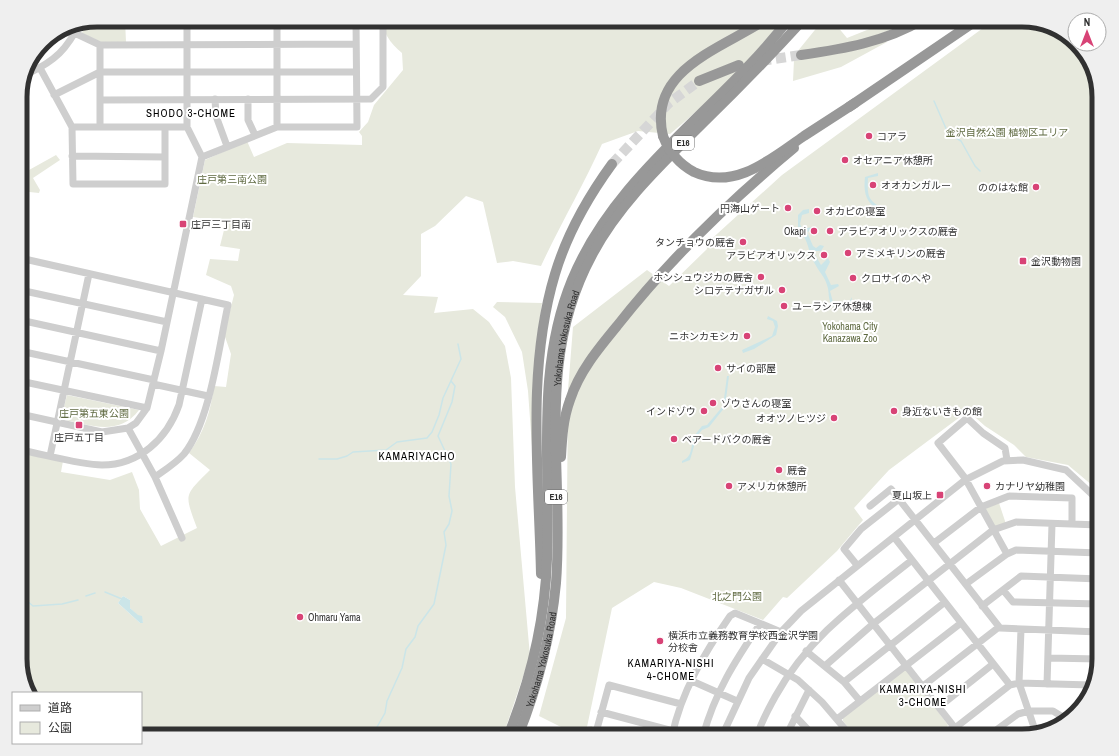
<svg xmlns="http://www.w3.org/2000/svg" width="1119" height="756" font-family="'Archivo Narrow','Noto Sans JP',sans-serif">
<rect width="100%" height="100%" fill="#fff"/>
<path fill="#e7e9dd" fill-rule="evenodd" d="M97,20H125L126,42L103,43L82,33L86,22Z
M378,20H782C749,62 711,100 670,134L638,131L602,144C583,186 560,225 541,266L513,261L497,263L483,202L466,196L435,226L421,234V276L403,295L438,297L434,313L473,309L489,322L505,346L511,378L515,487L530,656L503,736H141V693H29L20,664V465L23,466L27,453L63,461L61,472L110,480L132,472L139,490L140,509L161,546L197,528C184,493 184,496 210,470L189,453C204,433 211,410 214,386L226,387L231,354L224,334L234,295L231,286L206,275L210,259L238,261L240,249L220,246L226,222L193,217L205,160L247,141L254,157L287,143L362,145V136L359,132L368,122L374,105L403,70L402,53C396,48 391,43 387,36C383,28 386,28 378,20ZM123,596L130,600V608L138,616H141L143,623H140L118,603Z
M823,20H841L837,26L847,38L892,20H917L855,43L797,52Z
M994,20H1022L1065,33L1091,63L1099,97V491L1068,465L1026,457L1014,445L985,426L968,411L889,470L854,508L863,520L837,551L787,598L783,597L763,620L681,588L654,582L612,608L587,727L592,726L589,736H579L539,716L566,618L568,390L573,327L647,270L669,286L707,249L706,244L782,175Z
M885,40L887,42L841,67L793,81L794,60L834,54Z
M56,155L60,160L33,178L40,190L39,193L20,191V175Z
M497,302L542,303L535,354L533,461L528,391L522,352L505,317L493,307Z
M67,395L139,410C119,437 89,425 61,419Z
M999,503L1006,524L996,527L993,525L984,508Z
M903,670H907L948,725L947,727L918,736H855L843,721V717Z"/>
<path fill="#cbe5e8" d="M878,173V176L868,178C867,196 868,202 886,209L885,212C867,206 863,195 865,177Z
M809,209V213L802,215L800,224L802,229L812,227L813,230L807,232L813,246L816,248L820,245L824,246L821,251H815L814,253L821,265L828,258L830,262L825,272L831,285L838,284L839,286L830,291L833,302L837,305L849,302L852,297L851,304L842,308L832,306C827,296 830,294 827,285C825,277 819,272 815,264C807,251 810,241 798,229V215L803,210Z
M768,316L777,321L778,326L776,335L754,349L743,353L742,350L772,336L775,327L773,321L767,319Z
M727,376H729L725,407L709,427L702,430L697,436L690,460L682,463V461C692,457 691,448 693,439L682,442V440L694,436L702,426L707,425L723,406Z
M123,596L130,600V608L138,615L142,616L143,623H140L118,603Z"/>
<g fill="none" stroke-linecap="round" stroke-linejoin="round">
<path stroke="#cbe5e8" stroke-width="1.5" d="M934,101L948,133L961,141L975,166L980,171
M319,459H337L347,456L353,452L386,450L397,442L427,438L432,432L439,415L443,398L461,359L458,344
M105,592L122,599
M20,595L33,606L62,604L78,600
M86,596L95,593
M365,736L377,727L385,713L387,701L402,668L406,649L415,637L418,626L434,604L446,545L444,532L449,524L452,511L449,496L451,464L438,436L452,402L455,386L451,381"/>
<path stroke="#d6d6d6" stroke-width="10" stroke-dasharray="10 5" stroke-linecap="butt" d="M761,61L801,55
M612,164L669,103L699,81"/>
<path stroke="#cecece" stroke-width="7" d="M187,20V127
M64,28L100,45L356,44
M40,68L72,127H187L202,157
M29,73C55,61 67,49 80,23
M54,95L100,72H356
M215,99L216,116L227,146
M248,99V120L255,135
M100,100L371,99L383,87V28L375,20
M72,127L73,184H165V127
M100,127V45
M277,127H357L356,20
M72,156L165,157
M20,258L228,305C219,346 210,422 184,454C176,463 165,470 155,477
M20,290L167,322
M20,320L161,351
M20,351L154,380
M20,381L147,408
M153,384L208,396
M20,414L102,432L128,428L136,423L147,408L161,351L202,157L277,127V20
M128,428L155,477L182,538
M20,450C43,454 80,465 102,465C139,465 167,439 179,405L202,299
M50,456L89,274
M870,506L891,489L1000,628L1099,632
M894,537L1010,685
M934,543L981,507L1009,496L1072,498V524
M1007,554L965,478L938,443L967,418L983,433L1005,448L1007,460
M857,565L844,549L861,529L899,499
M839,580L955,728L957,736
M966,584L1007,554L1016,550L1099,553
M1003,590L1013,602L1099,604
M982,606L1021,576L1099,579
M1021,629L1019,683L1036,733
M806,651L844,682L860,701
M1048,658L1099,659
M762,659L798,680L822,702L851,736
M826,665L873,624L993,530L1016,522L1099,525
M692,681L737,701
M844,682L945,602
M1047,684L1052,524
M923,686L999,627
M939,707L993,664
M601,712L673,731
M795,716L814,736
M837,719L961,623
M595,736L609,685L681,704
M672,736C681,692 705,652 730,616L735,613L781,632
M703,736C715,692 735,661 760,624
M722,736L749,678L781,632L801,611L965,480L1003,461L1023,460L1066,470L1099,501
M757,736C761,722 768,710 775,697C809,636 858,603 912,560
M786,736L809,690
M930,736L955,728L1010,685L1019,683L1091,685
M988,736L1018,714L1029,711H1053L1066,719"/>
<g stroke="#989898" stroke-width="10">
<path d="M801,55C843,49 885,42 922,20"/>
<path d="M699,81L739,65"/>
<path d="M849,107L977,20"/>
<path d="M663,136C647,70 721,49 765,20"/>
<path d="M561,457C562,438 563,419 570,400C579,372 598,349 617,326C668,261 730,201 794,148"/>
<path d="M541,574C539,475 526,370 555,274C567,234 588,197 612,164"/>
<path d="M508,736C531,679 545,622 547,559C551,465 535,370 572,280C616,173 720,109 788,20"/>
<path id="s1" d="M518,736C538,686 551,636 556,583C565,469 534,362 592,255C619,204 663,163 704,122C738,89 771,55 803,20"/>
</g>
<path stroke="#989898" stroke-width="10" d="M663,136C669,152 679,164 694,172C735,191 772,158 804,136C821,125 838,114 855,103"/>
</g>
<g fill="#d84376" stroke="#fff" stroke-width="1.5">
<circle cx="869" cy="136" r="4"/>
<circle cx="845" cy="160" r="4"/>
<circle cx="873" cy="185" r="4"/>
<circle cx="1036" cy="187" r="4"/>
<circle cx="788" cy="208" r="4"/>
<circle cx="817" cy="211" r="4"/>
<rect x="179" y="220" width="8" height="8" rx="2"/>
<circle cx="814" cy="231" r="4"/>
<circle cx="830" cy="231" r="4"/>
<circle cx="743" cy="242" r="4"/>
<circle cx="848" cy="253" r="4"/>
<circle cx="824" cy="255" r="4"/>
<rect x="1019" y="257" width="8" height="8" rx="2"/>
<circle cx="761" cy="277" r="4"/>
<circle cx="853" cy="278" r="4"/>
<circle cx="782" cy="290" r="4"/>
<circle cx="784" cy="306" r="4"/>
<circle cx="747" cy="336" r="4"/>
<circle cx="718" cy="368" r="4"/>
<circle cx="713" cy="403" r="4"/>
<circle cx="704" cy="411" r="4"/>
<circle cx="894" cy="411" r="4"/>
<circle cx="834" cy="418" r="4"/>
<rect x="75" y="421" width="8" height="8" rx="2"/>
<circle cx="674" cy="439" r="4"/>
<circle cx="779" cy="470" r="4"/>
<circle cx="729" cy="486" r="4"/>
<circle cx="987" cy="486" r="4"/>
<rect x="936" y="491" width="8" height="8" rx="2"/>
<circle cx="300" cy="617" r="4"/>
<circle cx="660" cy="641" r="4"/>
</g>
<g text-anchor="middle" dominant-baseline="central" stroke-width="4" stroke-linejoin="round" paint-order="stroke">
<g fill="#fff" stroke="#6f6f6f" stroke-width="1">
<rect x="672" y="136" width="22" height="14" rx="3"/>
<rect x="545" y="490" width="22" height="14" rx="3"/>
</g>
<g font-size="9" font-weight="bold" fill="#313131">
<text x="683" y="143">E16</text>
<text x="556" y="497">E16</text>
</g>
<g font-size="10" fill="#5f6a41" stroke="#fff">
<text x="1007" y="132">金沢自然公園 植物区エリア</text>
<text x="232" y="179">庄戸第三南公園</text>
<text x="850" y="326">Yokohama City<tspan x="850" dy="12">Kanazawa Zoo</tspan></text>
<text x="94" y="413">庄戸第五東公園</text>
<text x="737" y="596">北之門公園</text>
</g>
<g font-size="10" fill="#313131" stroke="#fff" text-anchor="start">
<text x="877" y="136">コアラ</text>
<text x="853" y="160">オセアニア休憩所</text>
<text x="881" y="185">オオカンガルー</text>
<text x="1028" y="187" text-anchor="end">ののはな館</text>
<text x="780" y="208" text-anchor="end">円海山ゲート</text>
<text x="825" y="211">オカピの寝室</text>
<text x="191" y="224">庄戸三丁目南</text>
<text x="806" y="231" text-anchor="end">Okapi</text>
<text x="838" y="231">アラビアオリックスの厩舎</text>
<text x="735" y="242" text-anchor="end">タンチョウの厩舎</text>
<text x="856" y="253">アミメキリンの厩舎</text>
<text x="816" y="255" text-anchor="end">アラビアオリックス</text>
<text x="1031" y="261">金沢動物園</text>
<text x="753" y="277" text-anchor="end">ホンシュウジカの厩舎</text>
<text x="861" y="278">クロサイのへや</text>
<text x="774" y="290" text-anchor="end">シロテテナガザル</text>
<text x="792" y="306">ユーラシア休憩棟</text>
<text x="739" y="336" text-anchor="end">ニホンカモシカ</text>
<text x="726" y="368">サイの部屋</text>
<text x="721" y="403">ゾウさんの寝室</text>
<text x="696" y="411" text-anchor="end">インドゾウ</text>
<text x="902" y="411">身近ないきもの館</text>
<text x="826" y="418" text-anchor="end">オオツノヒツジ</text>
<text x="79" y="437" text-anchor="middle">庄戸五丁目</text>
<text x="682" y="439">ベアードバクの厩舎</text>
<text x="787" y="470">厩舎</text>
<text x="737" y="486">アメリカ休憩所</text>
<text x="995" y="486">カナリヤ幼稚園</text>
<text x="932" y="495" text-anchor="end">夏山坂上</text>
<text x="308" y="617">Ohmaru Yama</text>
<text x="668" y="635">横浜市立義務教育学校西金沢学園<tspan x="668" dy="12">分校舎</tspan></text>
</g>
<g font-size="10" fill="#313131" stroke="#fff">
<text stroke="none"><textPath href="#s1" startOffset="404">Yokohama Yokosuka Road</textPath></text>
<text stroke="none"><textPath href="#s1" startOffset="80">Yokohama Yokosuka Road</textPath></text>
</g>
<g font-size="11" letter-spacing="1" fill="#000" stroke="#fff">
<text x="191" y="113">SHODO 3-CHOME</text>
<text x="417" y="456">KAMARIYACHO</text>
<text x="671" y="663">KAMARIYA-NISHI<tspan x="671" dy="13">4-CHOME</tspan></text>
<text x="923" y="689">KAMARIYA-NISHI<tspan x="923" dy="13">3-CHOME</tspan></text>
</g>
</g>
<path d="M0 0H1119V756H0ZM97 27H1022A70 70 0 0 1 1092 97V659A70 70 0 0 1 1022 729H97A70 70 0 0 1 27 659V97A70 70 0 0 1 97 27Z" fill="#efefef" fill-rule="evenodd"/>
<path fill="none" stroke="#313131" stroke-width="5" d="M97 27H1022A70 70 0 0 1 1092 97V659A70 70 0 0 1 1022 729H97A70 70 0 0 1 27 659V97A70 70 0 0 1 97 27Z"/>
<rect x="12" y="692" width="130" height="52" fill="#ffffff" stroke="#adadad"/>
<rect x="20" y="705" width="20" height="6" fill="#cecece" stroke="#adadad"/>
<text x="48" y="712" font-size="12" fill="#313131">道路</text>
<rect x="20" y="722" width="20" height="12" fill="#e7e9dd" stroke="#adadad"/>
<text x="48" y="732" font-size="12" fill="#313131">公園</text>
<g transform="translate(1087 32)"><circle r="19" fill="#ffffff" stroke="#adadad"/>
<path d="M0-3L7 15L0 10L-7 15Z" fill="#d84376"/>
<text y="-6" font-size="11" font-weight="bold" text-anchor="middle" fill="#313131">N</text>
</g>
</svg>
